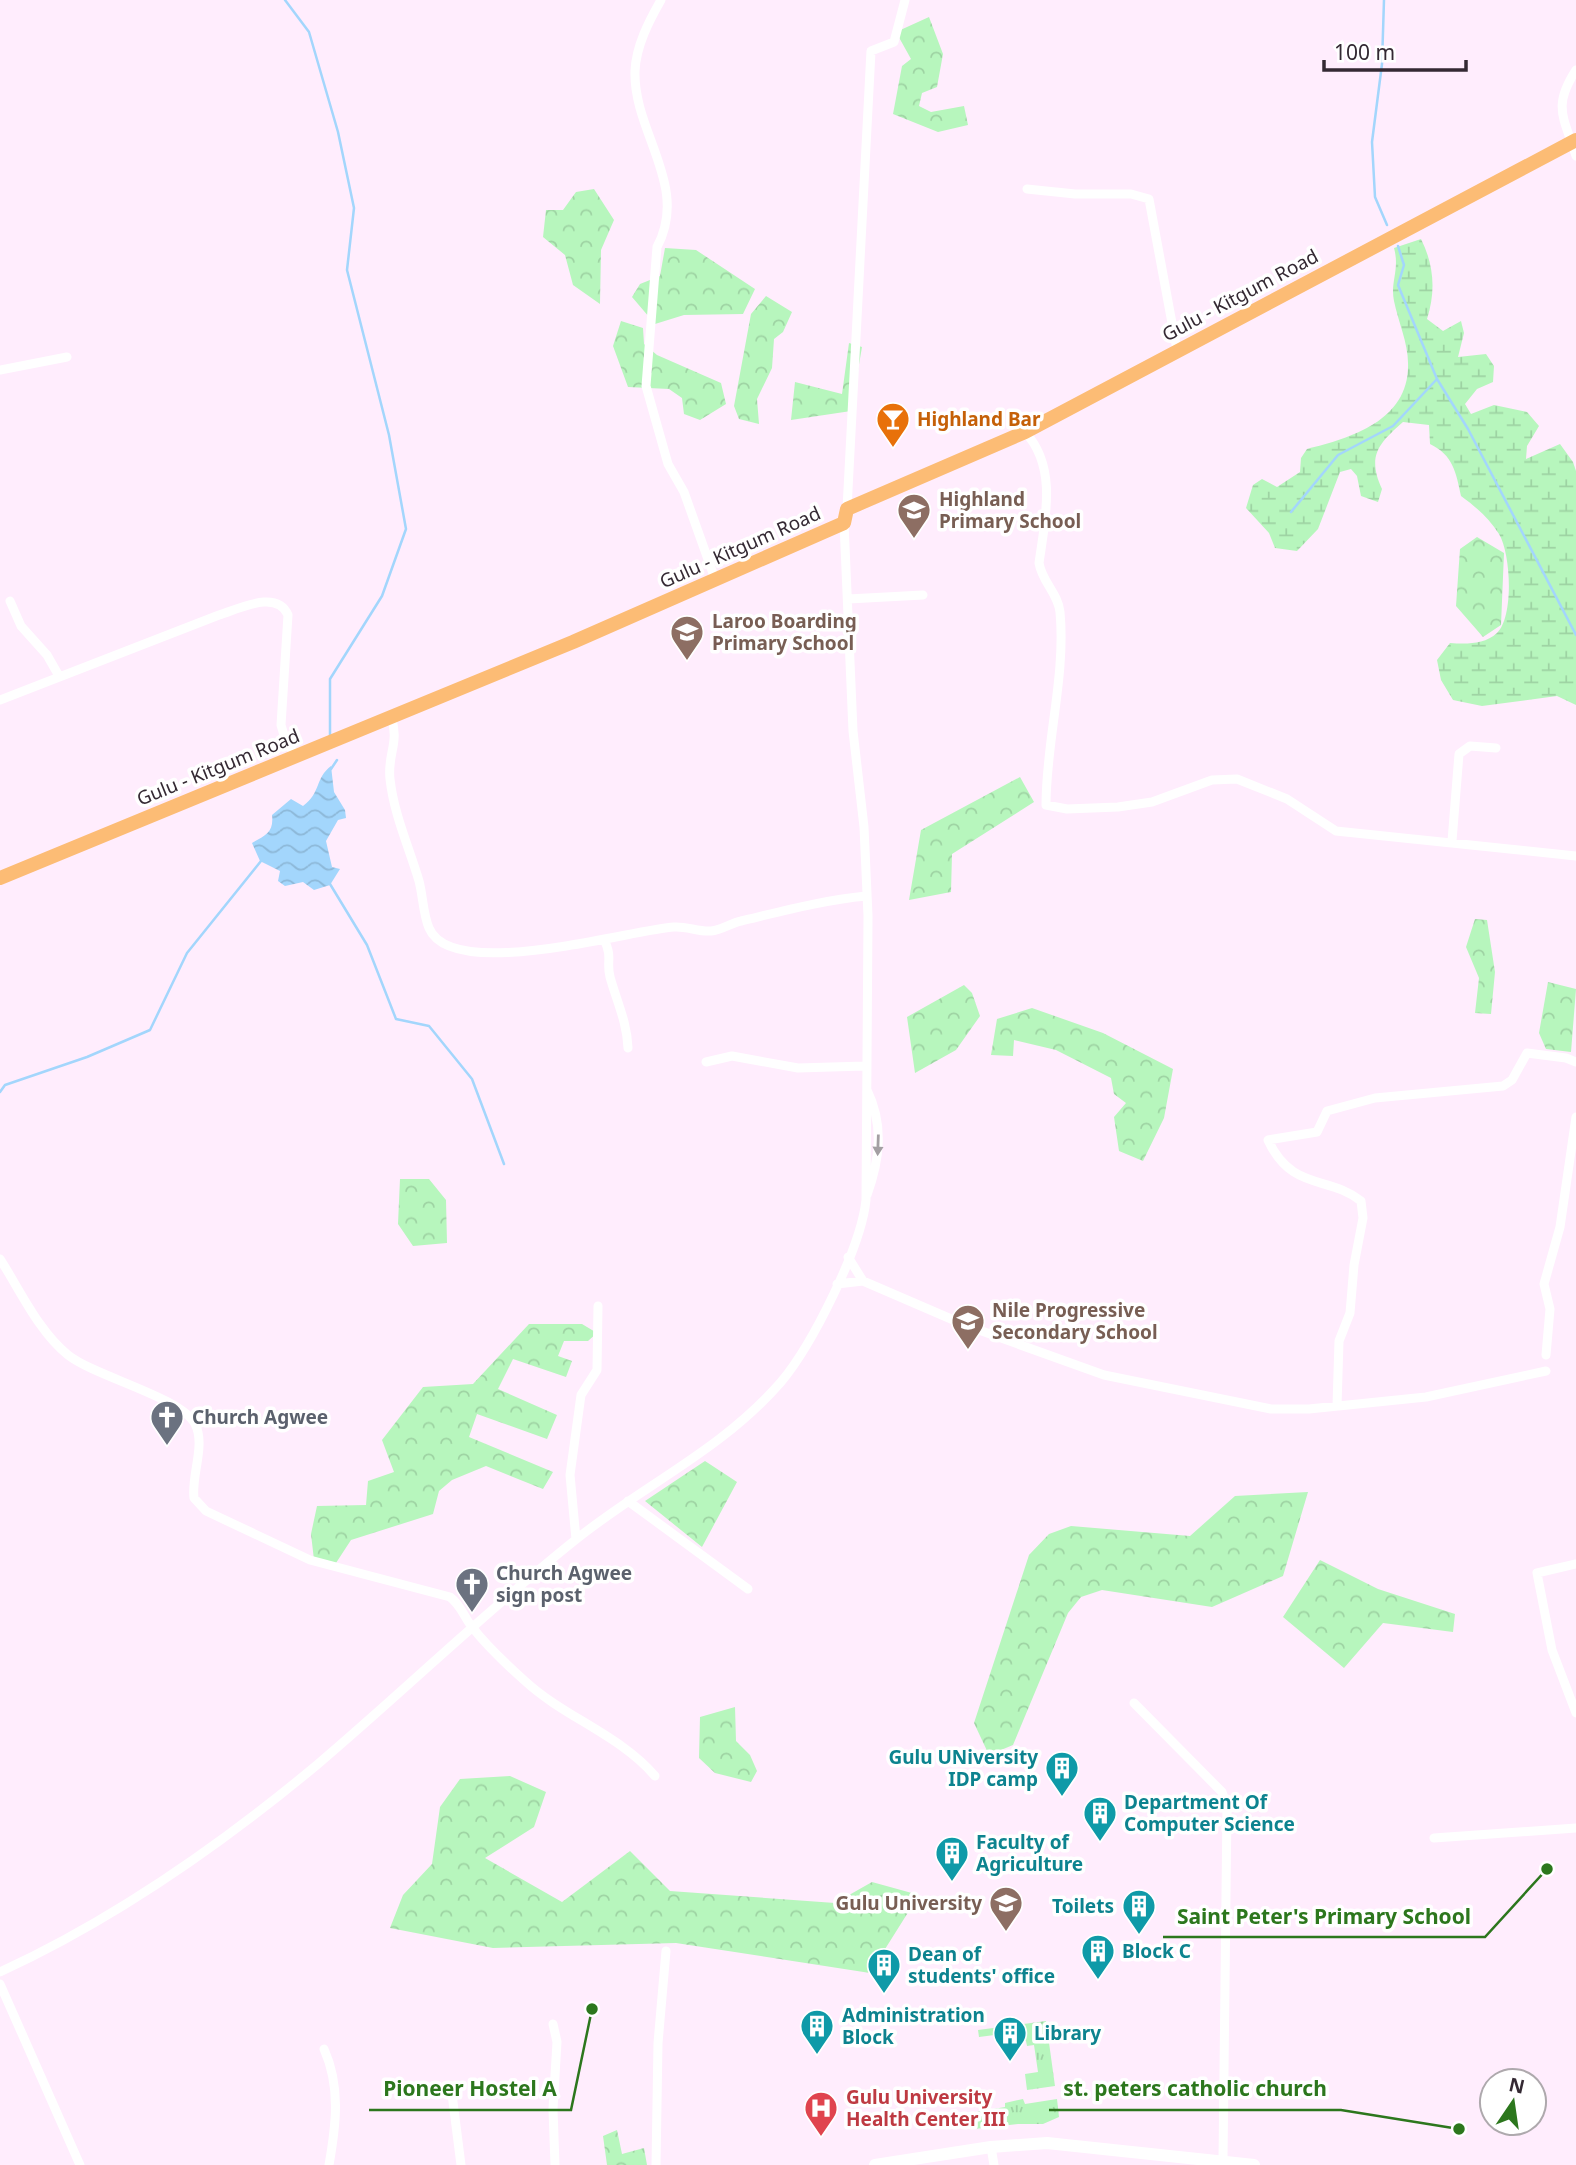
<svg xmlns="http://www.w3.org/2000/svg" width="1576" height="2165" font-family="'Noto Sans',sans-serif">
<defs>
<pattern id="grass-tufts" width="24" height="20" patternUnits="userSpaceOnUse" patternTransform="scale(1.75)"><rect width="24" height="20" fill="#b7f6bd"/><path d="M3 7l-1-3M5 7V3M7 7l1-3M15 17l-1-3M17 17v-4M19 17l1-3" fill="none" stroke="#9ed3a3"/></pattern>
<pattern id="forest-crowns" width="20" height="18" patternUnits="userSpaceOnUse" patternTransform="scale(1.75)"><rect width="20" height="18" fill="#b7f6bd"/><path d="M2 6a3 3 0 1 1 6 0M12 15a3 3 0 1 1 6 0" fill="none" stroke="#9ed3a3"/></pattern>
<pattern id="wetland-marsh" width="20" height="14" patternUnits="userSpaceOnUse" patternTransform="scale(1.75)"><rect width="20" height="14" fill="#b7f6bd"/><path d="M1 5h8M5 5V1M11 12h8M15 12V8" fill="none" stroke="#9ed3a3"/></pattern>
<pattern id="water-waves" width="16" height="10" patternUnits="userSpaceOnUse" patternTransform="scale(1.75)"><rect width="16" height="10" fill="#a3d6fc"/><path d="M0 5q4-4 8 0t8 0" fill="none" stroke="#8db8d8"/></pattern>
</defs>
<rect width="100%" height="100%" fill="#ffedfd"/>
<path fill="url(#grass-tufts)" d="M1046,2021L1055,2086L1027,2090L1025,2074L1038,2072L1034,2045L1027,2046L1026,2041H1020L1018,2032L979,2037L978,2030Z
M1023,2099L1025,2104L1057,2099L1059,2117L1043,2124H1018L974,2129L971,2113L1005,2107V2103Z"/>
<path fill="url(#forest-crowns)" d="M929,17L943,54L937,87L922,93L919,106L931,112L964,106L968,125L938,132L893,114L902,66L911,59L896,32Z
M594,189L614,220L601,250L600,304L573,285L565,255L543,237L546,210H563L576,192Z
M665,248L696,250L755,289L743,314L684,315L655,324L632,297L640,284L660,276Z
M766,296L792,312L783,332L774,339L772,368L757,399L759,424L739,419L734,406L751,314Z
M621,321L643,328L644,344L657,355L721,383L726,404L700,420L684,414L682,398L669,389L628,387L613,346Z
M849,343L862,347L851,411L791,420L795,382L842,394Z
M1477,537L1504,553L1501,625L1483,637L1456,606L1460,549Z
M1020,777L1034,802L952,854L951,892L909,900L921,830Z
M1475,919L1487,920L1495,972L1491,1014L1475,1013L1479,978L1466,947Z
M1548,982L1576,989L1571,1052L1546,1049L1539,1033Z
M964,985L972,993L980,1016L956,1050L915,1073L907,1017Z
M1032,1008L1103,1033L1173,1069L1164,1118L1143,1161L1119,1151L1114,1117L1126,1103L1114,1094L1111,1078L1056,1050L1014,1040L1013,1056L991,1055L997,1019Z
M400,1179H429L446,1200L447,1243L413,1246L398,1224Z
M529,1324H582L597,1333L588,1341H564L558,1356L572,1361L566,1377L513,1359L498,1389L557,1415L547,1439L477,1414L469,1437L553,1472L543,1489L486,1466L452,1480L439,1491L433,1514L351,1540L336,1563L314,1560L311,1534L317,1506L366,1505L368,1481L394,1472L382,1440L423,1387L473,1384Z
M705,1461L737,1482L702,1547L645,1501Z
M1308,1492L1283,1576L1212,1607L1102,1590L1081,1597L1068,1613L1013,1745L989,1755L974,1723L1029,1555L1049,1534L1071,1526L1190,1536L1235,1496Z
M1320,1560L1378,1589L1455,1614L1453,1632L1383,1623L1344,1668L1283,1617Z
M735,1707L736,1741L750,1755L757,1771L751,1782L715,1773L699,1758L700,1717Z
M510,1776L546,1792L534,1827L485,1858L562,1902L630,1851L670,1891L835,1903L872,1882L919,1895L870,1973L676,1943L493,1948L390,1928L403,1895L432,1864L440,1807L460,1779Z
M617,2130L622,2154L644,2148L647,2165H607L603,2136Z"/>
<path fill="url(#wetland-marsh)" d="M1421,239C1434,265 1436,291 1427,319L1443,331L1461,321L1464,333L1458,357L1486,354L1494,366L1493,382L1477,389L1465,404L1471,414L1494,405L1527,412L1539,426L1527,446L1526,459L1560,444L1573,462L1576,471V705L1557,696L1482,706L1453,700L1441,680L1437,660L1450,643C1465,644 1484,645 1497,633C1514,617 1511,554 1499,534C1489,518 1476,507 1461,496C1456,472 1453,455 1430,444L1429,425L1403,422C1378,444 1367,456 1382,489L1378,502L1361,496L1357,476L1351,469L1340,472L1318,529L1297,551L1275,548L1269,533L1246,508L1253,485L1262,479L1277,487L1300,472L1301,458L1307,449C1352,438 1410,420 1408,363C1408,343 1398,321 1394,301C1390,282 1400,270 1394,248Z"/>
<path fill="url(#water-waves)" d="M331,766L334,792L345,810L346,818L338,820L326,841L332,867L340,869L330,885L314,890L303,882L285,886L278,881L280,871L260,861L252,843C266,835 274,832 272,815L291,799L303,806C321,793 315,778 331,766Z"/>
<g fill="none" stroke-linecap="round" stroke-linejoin="round">
<path stroke="#a3d6fc" stroke-width="2.5" d="M285,0L309,32L338,132L354,208L347,270L389,435L406,529L382,596L330,679V736
M1384,0L1382,64L1372,142L1375,197L1387,225
M1398,246L1404,265L1398,285L1437,379L1468,429L1576,635
M1291,512L1338,455L1393,426L1437,379
M331,769L337,760
M330,884L367,945L396,1019L429,1026L472,1079L504,1164
M0,1092L5,1085L87,1057L150,1030L187,953L261,861"/>
<path stroke="#fff" stroke-width="9" d="M661,0C649,21 636,46 635,71C633,132 690,186 657,247L646,386L668,464L684,492L715,579
M1576,70C1552,107 1564,117 1576,156
M1027,189L1075,194H1131L1149,199L1177,350
M0,370L67,357
M1025,432C1058,467 1045,520 1039,563C1042,582 1058,593 1060,612C1066,676 1046,741 1046,805L1067,809L1118,807L1152,802L1212,780L1237,779L1287,799L1336,831L1576,856
M847,509L871,51L894,42L905,0
M848,599L923,595
M10,601L21,626L47,655L59,676
M0,700L219,615C239,609 277,589 288,615L281,725L286,742L296,755
M391,717C400,742 387,755 390,779C394,815 409,847 419,881C423,896 423,914 429,928C452,983 629,930 674,927C686,926 699,932 711,931C722,930 731,923 741,921C783,911 824,900 866,896
M1452,841L1459,754L1470,746L1496,748
M604,939C613,959 606,960 610,977C617,1002 627,1022 628,1048
M706,1062L732,1056L798,1068L865,1066
M867,1090C884,1125 880,1159 867,1195
M848,1257L863,1281
M0,1259C20,1290 39,1332 68,1355C96,1377 181,1397 195,1424C206,1445 191,1475 194,1498L206,1511L310,1560L450,1597C461,1605 464,1617 472,1627C487,1646 507,1665 525,1681C564,1717 620,1735 655,1776
M837,1284L863,1281L965,1325L1104,1375L1271,1409H1309L1426,1397L1546,1371
M1546,1355L1550,1309L1544,1284L1560,1227L1576,1117
M1337,1406L1339,1341L1350,1313L1354,1265L1363,1218L1361,1201C1329,1175 1292,1192 1268,1140L1317,1132L1327,1111L1375,1098L1503,1086L1512,1080L1527,1053L1566,1058L1576,1062
M628,1501L748,1589
M576,1539L570,1475L581,1395L597,1370L598,1306
M1576,1564L1537,1573L1552,1650L1576,1713
M1134,1703L1222,1792L1227,1806L1223,2160
M1434,1838L1576,1828
M0,1972C113,1920 222,1844 318,1764C404,1691 485,1612 574,1541C643,1485 721,1451 781,1382C812,1345 861,1248 866,1200L868,916L864,827L853,731L844,523
M0,1984L80,2165
M553,2024L557,2042L553,2109L555,2165
M324,2049C341,2087 336,2125 329,2165
M452,2094L461,2165
M991,2147L994,2165
M656,2165L658,2043L666,1951"/>
<path stroke="#fff" stroke-width="12" d="M875,2165L991,2147L1047,2143L1254,2165"/>
<path stroke="#fcbc75" stroke-width="14" d="M0,878L573,642L844,523L847,509L1025,432L1576,140"/>
</g>
<defs><path id="oneway-solid" d="M-6-.8H1V-3.2L6.5 0L1 3.2V.8H-6Z" transform="scale(1.75)"/></defs>
<use fill="#a49fa3" href="#oneway-solid" transform="translate(878 1145) rotate(92)"/>
<defs>
<symbol id="bar-pin" viewBox="-11 -11 22 30"><path d="M0 17L-7.5 6A9.5 9.5 0 1 1 7.5 6Z" fill="#e8710a" stroke="#fff"/><path d="M-6-5H6L.8 .8V4.5H3.5V6h-7V4.5H-.8V.8Z" fill="#fff"/></symbol>
<symbol id="school-pin" viewBox="-11 -11 22 30"><path d="M0 17L-7.5 6A9.5 9.5 0 1 1 7.5 6Z" fill="#8d6e63" stroke="#fff"/><path d="M0-5L7-2L0 1L-7-2ZM-4 1L0 2.5L4 1V4Q0 6-4 4Z" fill="#fff"/></symbol>
<symbol id="church-pin" viewBox="-11 -11 22 30"><path d="M0 17L-7.5 6A9.5 9.5 0 1 1 7.5 6Z" fill="#6b7280" stroke="#fff"/><path d="M-1.2-6h2.4v3.5h3.3v2.4h-3.3V6h-2.4V-.1h-3.3v-2.4h3.3Z" fill="#fff"/></symbol>
<symbol id="building-pin" viewBox="-11 -11 22 30"><path d="M0 17L-7.5 6A9.5 9.5 0 1 1 7.5 6Z" fill="#0f9aa8" stroke="#fff"/><path d="M-4-6H4V6H1V3H-1V6H-4ZM-2.5-4.3h1.7v1.8h-1.7ZM.8-4.3h1.7v1.8H.8ZM-2.5-1h1.7V.8h-1.7ZM.8-1h1.7V.8H.8Z" fill="#fff"/></symbol>
<symbol id="university-pin" viewBox="-11 -11 22 30"><path d="M0 17L-7.5 6A9.5 9.5 0 1 1 7.5 6Z" fill="#8d6e63" stroke="#fff"/><path d="M0-5L7-2L0 1L-7-2ZM-4 1L0 2.5L4 1V4Q0 6-4 4Z" fill="#fff"/></symbol>
<symbol id="hospital-pin" viewBox="-11 -11 22 30"><path d="M0 17L-7.5 6A9.5 9.5 0 1 1 7.5 6Z" fill="#e0444e" stroke="#fff"/><path d="M-5-5h3v3.5h4V-5h3V5h-3V1.5h-4V5h-3Z" fill="#fff"/></symbol>
</defs>
<g fill-rule="evenodd">
<use href="#bar-pin" x="874" y="400" width="38" height="52"/>
<use href="#school-pin" x="895" y="491" width="38" height="52"/>
<use href="#school-pin" x="668" y="613" width="38" height="52"/>
<use href="#school-pin" x="949" y="1302" width="38" height="52"/>
<use href="#church-pin" x="148" y="1398" width="38" height="52"/>
<use href="#church-pin" x="453" y="1565" width="38" height="52"/>
<use href="#building-pin" x="1043" y="1749" width="38" height="52"/>
<use href="#building-pin" x="1081" y="1794" width="38" height="52"/>
<use href="#building-pin" x="933" y="1834" width="38" height="52"/>
<use href="#university-pin" x="987" y="1884" width="38" height="52"/>
<use href="#building-pin" x="1120" y="1887" width="38" height="52"/>
<use href="#building-pin" x="1079" y="1932" width="38" height="52"/>
<use href="#building-pin" x="865" y="1946" width="38" height="52"/>
<use href="#building-pin" x="798" y="2007" width="38" height="52"/>
<use href="#building-pin" x="991" y="2014" width="38" height="52"/>
<use href="#hospital-pin" x="802" y="2089" width="38" height="52"/>
</g>
<g text-anchor="middle" dominant-baseline="central" stroke-width="7" stroke-linejoin="round" paint-order="stroke">
<g font-size="19" fill="#342933" stroke="#fff">
<text transform="translate(1240 295) rotate(-28)">Gulu - Kitgum Road</text>
<text transform="translate(740 547) rotate(-24)">Gulu - Kitgum Road</text>
<text transform="translate(218 767) rotate(-22)">Gulu - Kitgum Road</text>
</g>
<g font-size="19" font-weight="bold" fill="#c56008" stroke="#fff" text-anchor="start">
<text x="917" y="419">Highland Bar</text>
</g>
<g font-size="19" font-weight="bold" fill="#785e54" stroke="#fff" text-anchor="start">
<text x="939" y="499">Highland<tspan x="939" dy="22">Primary School</tspan></text>
<text x="712" y="621">Laroo Boarding<tspan x="712" dy="22">Primary School</tspan></text>
<text x="992" y="1310">Nile Progressive<tspan x="992" dy="22">Secondary School</tspan></text>
<text x="982" y="1903" text-anchor="end">Gulu University</text>
</g>
<g font-size="19" font-weight="bold" fill="#5b616d" stroke="#fff" text-anchor="start">
<text x="192" y="1417">Church Agwee</text>
<text x="496" y="1573">Church Agwee<tspan x="496" dy="22">sign post</tspan></text>
</g>
<g font-size="19" font-weight="bold" fill="#0d838f" stroke="#fff" text-anchor="start">
<text x="1038" y="1757" text-anchor="end">Gulu UNiversity<tspan x="1038" dy="22">IDP camp</tspan></text>
<text x="1124" y="1802">Department Of<tspan x="1124" dy="22">Computer Science</tspan></text>
<text x="976" y="1842">Faculty of<tspan x="976" dy="22">Agriculture</tspan></text>
<text x="1114" y="1906" text-anchor="end">Toilets</text>
<text x="1122" y="1951">Block C</text>
<text x="908" y="1954">Dean of<tspan x="908" dy="22">students' office</tspan></text>
<text x="842" y="2015">Administration<tspan x="842" dy="22">Block</tspan></text>
<text x="1034" y="2033">Library</text>
</g>
<g font-size="19" font-weight="bold" fill="#be3a42" stroke="#fff" text-anchor="start">
<text x="846" y="2097">Gulu University<tspan x="846" dy="22">Health Center III</tspan></text>
</g>
</g>
<path fill="none" stroke="#2c771d" stroke-width="2.5" d="M1547 1869L1485 1937H1163M592 2009L571 2110H369M1459 2129L1341 2110H1049"/>
<g fill="#2c771d" stroke="#fff" stroke-width="2.5">
<circle cx="1547" cy="1869" r="7"/>
<circle cx="592" cy="2009" r="7"/>
<circle cx="1459" cy="2129" r="7"/>
</g>
<g font-size="21" text-anchor="middle" font-weight="bold" fill="#2c771d" stroke="#fff" stroke-width="7" stroke-linejoin="round" paint-order="stroke">
<text x="1324" y="1924">Saint Peter's Primary School</text>
<text x="470" y="2096">Pioneer Hostel A</text>
<text x="1195" y="2096">st. peters catholic church</text>
</g>
<g transform="translate(1513 2102) rotate(13)"><circle r="33" fill="#ffffff" stroke="#aea9ad" stroke-width="2"/>
<path d="M0-5L12 26L0 18L-12 26Z" fill="#2c771d"/>
<text y="-10" font-size="19" font-weight="bold" text-anchor="middle" fill="#342933">N</text>
</g>
<path d="M1324 60v10h142v-10" fill="none" stroke="#342933" stroke-width="3.5"/>
<text x="1334" y="60" font-size="21" fill="#342933" stroke="#ffffff" stroke-width="5" paint-order="stroke">100 m</text>
</svg>
